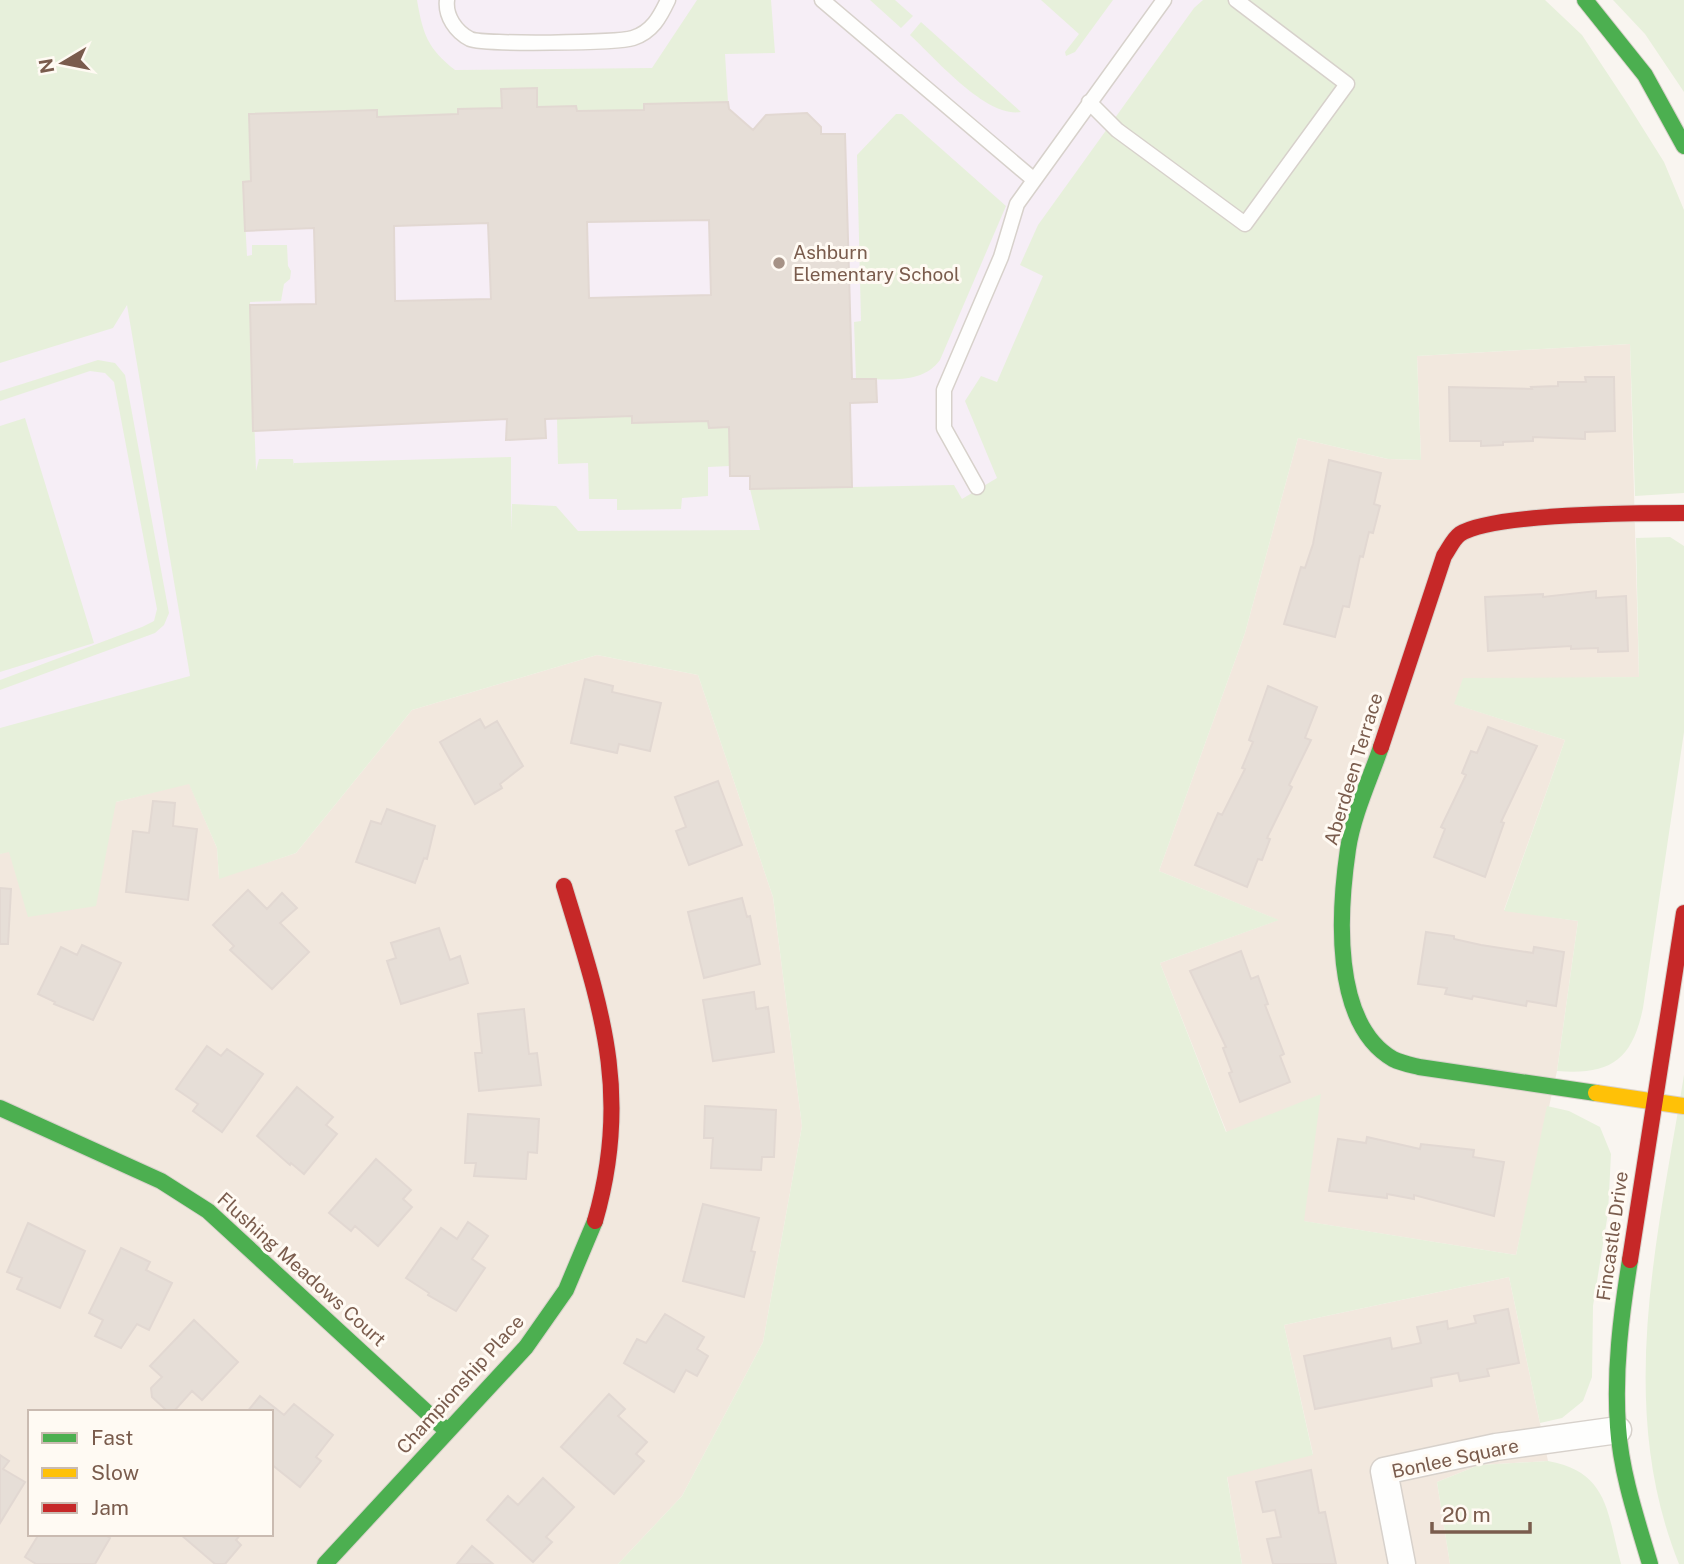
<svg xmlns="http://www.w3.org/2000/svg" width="1684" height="1564" font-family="'Public Sans',sans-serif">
<rect width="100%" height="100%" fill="#f9f5f0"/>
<path fill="#f2e8de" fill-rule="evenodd" d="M1630,344L1639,677L1584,678L1455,704L1565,740L1504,910L1578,921L1557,1071L1516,1255L1303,1221L1320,1095L1227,1133L1160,963L1278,920L1159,871L1245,633L1298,438L1388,459L1421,460L1417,356Z
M597,655L698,675L773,897L802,1126L763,1342L682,1496L618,1564H0V854L116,802L189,783L217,848L219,878L296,853L412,710ZM30,1412H271V1534H30Z
M1509,1277L1548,1461L1479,1465L1437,1482L1450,1564H1242L1227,1476L1313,1454L1284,1325Z"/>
<path fill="#f6eef6" d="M0,0H1492L1158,420L1071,745L709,598L0,813Z"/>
<path fill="#e7f0db" d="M0,0H417C423,34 427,48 455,70L652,68L697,0H771L775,53L725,54L728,102L644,104V110L577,111L576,106L537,107L536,88L502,89V108L458,109V114L377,117L376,110L249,114L251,181L243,182L247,256L252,255V245H287L288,266L291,271L290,279L284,284L281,301L250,302L256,471L259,459H293L294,466V463L511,457V531L512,504L556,506L578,531L760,530L750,489L954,485L962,499L997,478L965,401L981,376L997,382L1043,276L1020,265L1038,225L1194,8L1203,0H1545L1582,35L1627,103L1664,162L1684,210V493L1635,496L1630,344L1417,356L1421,460L1388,459L1298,438L1245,633L1159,871L1279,920L1160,963L1226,1132L1321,1094L1304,1221L1516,1255L1547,1106L1569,1111L1600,1127L1611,1154L1608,1213L1593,1306L1592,1377L1583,1401L1562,1418L1540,1423L1509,1277L1284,1325L1313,1455L1227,1477L1242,1564H618L682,1496L763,1342L802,1126L773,897L698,675L597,655L412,710L296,853L219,879L217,848L189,784L116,802L96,906L28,917L9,852L0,854V728L190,676L127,305L113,328L0,363Z
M870,0H895L913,16L901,28Z
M1041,0H1113L1075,52L1066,56L1065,52L1079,34Z
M1613,0H1684V92L1645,34Z
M921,22L1021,112C986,118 935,58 910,35Z
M896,114H902L1006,206L940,360C921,386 885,378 856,379L854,322L861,321L857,155Z
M98,360L115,363L125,375L169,613L164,625L155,633L0,690V680L142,627L154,621L157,609L114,382L105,373L90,371L0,401V391Z
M632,416V423L708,421L709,428L729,427L730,466L708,467V496L682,498L681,509L617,510V499H589L588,463L558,464L557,418Z
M25,418L94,643L0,672V426Z
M1670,537L1684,546V732L1643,1008C1632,1061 1610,1075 1557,1071L1578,921L1504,911L1565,740L1454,704L1463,678L1639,677L1636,538Z
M1684,1075V1564H1679C1615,1405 1658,1237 1684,1075Z
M1548,1461C1609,1472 1607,1513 1621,1564H1450L1437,1482L1479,1465Z"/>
<path fill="#e6ded7" stroke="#e2d8d2" stroke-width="2" fill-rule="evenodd" d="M537,88V107L576,106L577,111L644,110V104L728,102L729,109L753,130L766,115L807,113L821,127V134H845L852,379H876L877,402L850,403L852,487L750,489V476H730L729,427L709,428L708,421L632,423V416L545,419L546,438L506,440L507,419L253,431L250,305L316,304L314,228L245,231L243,182L251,181L249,114L377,110V117L458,114V109L502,108L501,89ZM709,220L711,295L589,298L587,222ZM488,223L491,299L395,301L394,226Z
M1585,377H1614L1615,431L1585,432V439L1533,437V441L1503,442V445L1481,446V441H1450L1449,387L1532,389L1531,387L1558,386V382H1586Z
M1329,460L1381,473L1374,504L1380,506L1373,533L1369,532L1363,557L1360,556L1349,607L1343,606L1335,637L1284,624L1301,567L1305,568L1313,544Z
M1596,591V598L1626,596L1628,651L1598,652V648L1571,649V646L1488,651L1485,597L1543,594V597Z
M585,679L613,686L612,692L661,703L650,751L619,744L617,753L571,743Z
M1268,686L1317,707L1305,738L1311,740L1289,785L1292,787L1267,838L1270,839L1262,860L1258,859L1247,887L1195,865L1218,813L1222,815L1245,769L1242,768L1253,742L1249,740Z
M480,719L485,728L497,721L523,766L500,784L502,788L475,804L440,742Z
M1488,727L1537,746L1501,822L1504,823L1485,877L1434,857L1445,829L1441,827L1466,775L1462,773L1471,751L1477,753Z
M718,781L742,845L689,865L676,831L686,827L675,797Z
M153,801L175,803L173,826L197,829L188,900L126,892L133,831L149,833Z
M387,809L435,826L427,859L424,858L415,883L356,862L371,821L381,824Z
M0,888L11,889L8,944H0Z
M248,890L267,909L282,893L297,908L280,923L309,952L272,989L230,950L234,946L213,925Z
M742,898L747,917L750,916L760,964L704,978L688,912Z
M439,928L450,960L460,956L468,983L401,1004L387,961L396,958L391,943Z
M1426,932L1454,936V939L1481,945L1533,953L1534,947L1564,952L1556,1006L1527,1001L1526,1006L1473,996L1472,999L1445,994L1447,988L1418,984Z
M82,945L121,963L93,1020L54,1004L55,1002L38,994L61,947L77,955Z
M1241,951L1251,979L1258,976L1268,1004L1265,1005L1284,1054L1280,1056L1290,1082L1240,1102L1229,1073L1232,1072L1223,1048L1226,1047L1190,971Z
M754,992L756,1009L768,1007L774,1052L713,1061L703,1000Z
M524,1009L529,1054L537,1053L541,1085L479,1091L475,1053H482L478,1014Z
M207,1046L221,1056L227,1049L263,1074L222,1132L193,1111L198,1104L176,1089Z
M297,1087L333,1117L326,1125L337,1134L304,1174L291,1163L290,1165L257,1136Z
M705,1106L776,1110L774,1157H762L761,1170L711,1168L713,1138H704Z
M468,1114L539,1119L537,1153L528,1152L526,1179L474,1176L476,1163H465Z
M1367,1137L1420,1149L1421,1144L1474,1150L1473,1157L1504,1162L1494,1216L1414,1195V1199L1387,1194V1198L1329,1191L1338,1139L1366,1143Z
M376,1159L411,1190L403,1199L412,1207L378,1246L355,1226L351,1231L329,1213Z
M703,1204L759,1218L751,1251L755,1252L744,1297L683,1281Z
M468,1222L488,1236L472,1259L485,1268L456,1311L428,1295L429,1293L406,1278L441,1228L457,1239Z
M28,1223L85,1251L60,1308L17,1289L22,1278L7,1272Z
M121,1248L150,1262L146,1270L172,1283L149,1330L137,1324L121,1348L95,1336L103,1320L89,1313Z
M1508,1309L1519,1363L1487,1369L1489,1376L1460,1381L1458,1373L1431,1378L1432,1386L1315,1409L1304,1356L1390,1338L1392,1349L1421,1343L1417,1327L1447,1321L1448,1329L1476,1323L1474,1316Z
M665,1314L704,1337L697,1349L708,1356L697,1376L686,1370L674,1392L624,1363L637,1339L646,1343Z
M194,1320L238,1362L202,1400L192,1391L175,1410H166L152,1397L151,1388L162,1377L150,1366Z
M609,1394L625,1409L618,1416L647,1442L636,1454L644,1461L614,1494L561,1447Z
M260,1396L284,1415L294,1404L333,1435L316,1457L321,1461L300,1487L271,1464V1412H247Z
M0,1455L9,1461L3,1469L25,1482L0,1523Z
M1311,1470L1319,1513L1325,1512L1336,1564H1273L1267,1539L1281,1537L1275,1510L1263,1512L1256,1482Z
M543,1478L574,1507L546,1537L552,1542L533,1562L487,1520L508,1496L518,1505Z
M39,1534H104L110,1538L95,1564H36L25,1557Z
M180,1534H241L236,1540L241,1545L225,1564H215Z
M472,1546L493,1564H457Z"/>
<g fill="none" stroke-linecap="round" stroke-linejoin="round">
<defs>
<path id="lane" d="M447,0C445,16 456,32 470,39C483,45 618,43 633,38C652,32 660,17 668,0
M822,0L1033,179
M1089,102L1117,130L1245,224L1347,84L1236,0
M977,487L944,428V390L1001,257L1017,204L1164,0"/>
<path id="street" d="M1402,1564L1384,1471L1496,1447L1618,1430"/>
<path id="fast" d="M1585,0L1645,75L1684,146
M1381,747C1370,779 1353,815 1348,849C1339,910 1331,1023 1393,1059C1401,1063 1411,1065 1419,1067L1596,1093
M0,1108L161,1181L208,1211L447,1431
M1630,1260C1621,1315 1614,1371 1618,1427C1621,1473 1637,1520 1650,1564
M325,1564L526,1347L566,1290L595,1221"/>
<path id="slow" d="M1596,1093L1684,1106"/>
<path id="jam" d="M1381,747L1444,556C1449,549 1453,539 1460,534C1492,513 1640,513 1684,513
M564,886C601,1008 632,1093 595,1221
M1630,1260L1684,913"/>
</defs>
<use href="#lane" stroke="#d7d1cb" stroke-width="17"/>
<use href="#street" stroke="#d7d1cb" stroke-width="29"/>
<use href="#fast" stroke="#d9d2cb" stroke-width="18"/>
<use href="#slow" stroke="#d9d2cb" stroke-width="18"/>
<use href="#jam" stroke="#d9d2cb" stroke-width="18"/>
<use href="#lane" stroke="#fefefd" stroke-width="14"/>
<use href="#street" stroke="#fefefd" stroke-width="26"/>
<use href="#fast" stroke="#4caf50" stroke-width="16"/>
<use href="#slow" stroke="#ffc107" stroke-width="16"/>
<use href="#jam" stroke="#c62828" stroke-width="16"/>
</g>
<circle fill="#a69286" stroke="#fffaf3" stroke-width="2.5" cx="779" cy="263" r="7"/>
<g text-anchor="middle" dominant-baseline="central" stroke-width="6" stroke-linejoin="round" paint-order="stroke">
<g font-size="19" fill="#7a5c4d" stroke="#fffaf3" text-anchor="start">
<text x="793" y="252">Ashburn<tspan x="793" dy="22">Elementary School</tspan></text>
</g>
<g font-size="19" fill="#7a5c4d" stroke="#fffaf3">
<text transform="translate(1353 769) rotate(-73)">Aberdeen Terrace</text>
<text transform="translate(1612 1236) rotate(-82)">Fincastle Drive</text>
<text transform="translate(302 1269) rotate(42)">Flushing Meadows Court</text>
<text transform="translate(460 1384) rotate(-48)">Championship Place</text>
<text transform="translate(1455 1458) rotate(-12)">Bonlee Square</text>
</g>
</g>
<rect x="28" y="1410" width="245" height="126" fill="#fffaf3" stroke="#cabbb1" stroke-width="2"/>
<rect x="42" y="1433" width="35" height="10" fill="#4caf50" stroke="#cabbb1" stroke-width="2"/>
<text x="91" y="1445" font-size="21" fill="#7a5c4d">Fast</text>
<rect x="42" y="1468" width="35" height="10" fill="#ffc107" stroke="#cabbb1" stroke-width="2"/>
<text x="91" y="1480" font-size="21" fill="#7a5c4d">Slow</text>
<rect x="42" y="1503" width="35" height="10" fill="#c62828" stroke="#cabbb1" stroke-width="2"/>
<text x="91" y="1515" font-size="21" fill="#7a5c4d">Jam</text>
<g transform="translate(63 63) rotate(260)" stroke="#fffaf3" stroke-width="5" paint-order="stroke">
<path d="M0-5L12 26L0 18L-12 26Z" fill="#7a5c4d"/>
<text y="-10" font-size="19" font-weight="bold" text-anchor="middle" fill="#7a5c4d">N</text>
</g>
<path d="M1432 1522v10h98v-10" fill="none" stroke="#7a5c4d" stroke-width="3.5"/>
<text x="1442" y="1522" font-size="21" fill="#7a5c4d" stroke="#fffaf3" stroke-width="5" paint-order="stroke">20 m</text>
</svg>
